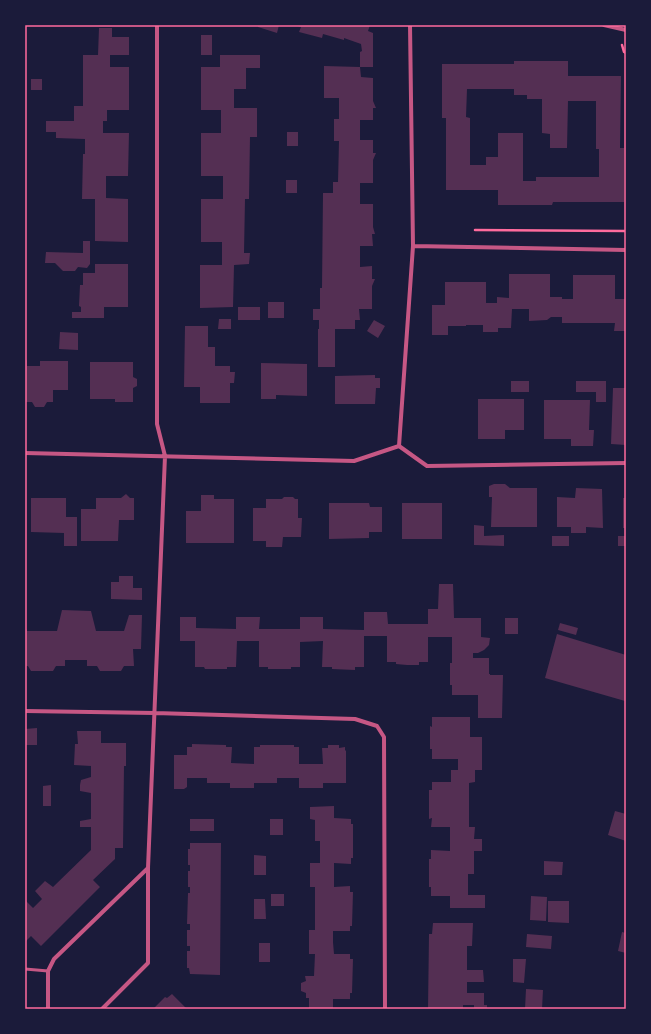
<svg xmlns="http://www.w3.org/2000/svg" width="651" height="1034" font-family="Rubik,sans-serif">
<rect width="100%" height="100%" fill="#1b1b3a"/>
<path fill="#542f53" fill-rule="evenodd" d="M258,25H279L277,33L258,27Z
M295,25H370L368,31L373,33V67H360V52L362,51L361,44L344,38V40L323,34L322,38L299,32L301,27Z
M99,28H112V37H129V55H110V67H129V110H107V121H103V133H129L128,176H106V198L128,199V242L95,241V199H82L83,154H85V139L56,138V132H46V121H74V106H83V55H98Z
M201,35H212V55H201Z
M220,55H260V68H246V89H234V108H257V137H250L249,199H245L244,253H250L249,264L234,265L233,307L200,308V265H222V242H201V199H223V176H201V133H221V110H201V67H220Z
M514,61H568V76H621L620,148H624V202H553L552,205H498V190H446V118H442V64H514ZM467,89H514V95H527V99H542V133L550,134V148H567L568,101H596V149H599V177H536V181H523V133H498V157H486V165H470V118L466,117Z
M324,66L360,67L361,77L373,78V101L376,108H373V120H360V140H373V153H376L373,160V183H360V204H373V227L375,234H372L373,246H360V267L372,266V279H375L372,286V309H359L360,320H355V329H335V367H318V329H319V320H313V309H320V288H322L323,193H333V182H338L339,141H334V119H339V98H324Z
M31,79H42V90H31Z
M287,132H298V146H287Z
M286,180H297V193H286Z
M83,241H90V264L87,268L78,267L75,271H63L55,263H45L46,252L83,253Z
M95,264H128V307H104V318H72V312H81V307L79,306L80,285H83V273H95Z
M509,274H550V297H562V299H573V275H615V299H626V331H614L615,323H562V317H551L547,320L529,321V309H512L511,328H498V332H483V325H466V326H448V335H432V305H445V282H486V303H497V297L509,298Z
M268,302H284V318H268Z
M238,307H260V320H238Z
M219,319H231V329H218Z
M374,320L385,326L378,338L367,331Z
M185,326H208V347H215V366H230V372H235L234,383H230V403H200V387H184Z
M60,332L78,333V350L59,349Z
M25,358L27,361V366H40V361H68V390H53V402H47L44,407H35L32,402H26Z
M90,362H133V377L137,379V386L133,388V402H115V399H90Z
M261,363L307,364V396L276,395V399H261Z
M375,375V378H380V388H376L375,404H335V376Z
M511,381H529V392H511Z
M576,381H606V402H596V392H576Z
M613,388H626V445L611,444Z
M478,399H524V430H505V439H478Z
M544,400H590L589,430H594L593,446H571V439H544Z
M494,484H505L510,488H537V527H491L492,497H489V486Z
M576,488L602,489L603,528L586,527V533H571V527H557V497L575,498Z
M126,494L130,498H134V520H119L118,541H81V509H96V498H121Z
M201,495H214V499H234V543H186V511H201Z
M284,497H293L295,499H298V518H302L301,537H283L282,547H266V541H253V508H266V499H282Z
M31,498H66V517H77V546H64V533L31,532Z
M623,498H626V528H623Z
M329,503H369L370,507H382V532H369V538L329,539Z
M402,503H442V539H402Z
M474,525L484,526V536L504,535V546L474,545Z
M552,536H569V546H552Z
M618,536H626V546H618Z
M119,576H133V588H142V600L111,599V582H119Z
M439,584H453L454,618H481V637L490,638L489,645L484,650L478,653H473V658H489V674H490V675H503L502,718H478V695H452V685H450V663H452V637H428V662H419V665H407L396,664V662H387V636H364V667H355V670L332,669V667H322L323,641L300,642V667H291V669H268V667H259V641H237L236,667H227V669H205L204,667H195V641H180V617H196V628L236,629V617H260L259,629H300V617H323V629L364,630V612H387L388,624H428V609H438Z
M62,610L91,611L96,631H124L129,615H142L141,649H133L134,666H124L121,671H100L97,666H87V660H65V666H56L53,671H31L28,666H25V626L27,631H57Z
M505,618H518V634H505Z
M560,623L578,628L576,635L558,630Z
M557,634L626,655L625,701L545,678Z
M432,717H470V737H482V770H475V782L469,783V827H475L474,839H482V851H474V874H468V895H485V908H450V896H431V887H429V859H431V850L450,851V827H431L432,818L429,819V790H432V782H451V770H458V759H432V749H430V726L432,727Z
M37,728V745H25V729Z
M77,731H101V743H126V766H124L123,848H115V859L93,880L100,887L41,946L31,936L25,942V900L33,908L42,899L35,891L45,881L53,887L91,850V827H80V821L91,819V793L80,791V785L81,780L91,777V766L74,765L75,744H78Z
M192,744L226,745V747H232L231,763L254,764V747H260V745H294V747H299V764H323L322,748H328V745H339V748L345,747V750L346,751V783H323V788H299V778H277V783H254V788H230V783H207V778H187V787L184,789H174V755H187V747H192Z
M51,785V806H43V786Z
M334,806V818L351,819V824H353V858H351V864L334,863V887L350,886V892H353L352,926H350V931H333V942L334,954H350V959H353L352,993H350V999H333V1009H309V998H306V993L301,991V983L306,981L305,976H314L315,954H309V930H315V887H310V863H320V841H315V820L310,819V807Z
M615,811L626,814V841L608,835Z
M190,819H214V831H190Z
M270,819H283V835H270Z
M190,843H221L220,975L190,974L189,968H187V951H190V946H187V930H190V924H187L188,893H190V887H188V871H190V865H188V849H190Z
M254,855L266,856V875H254Z
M544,861L563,862L562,875H544Z
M271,894H284V906H271Z
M531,896L547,897L546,921L530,920Z
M254,899H265L266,919H254Z
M548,901H569V923L548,922Z
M433,923H473L472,946H467V970H483L484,982H467V993H484V1005H487V1009H474V1005H463V1009H428L429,934H432Z
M622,932L626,933V953L618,951Z
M527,934L552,936L551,949L526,947Z
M259,943H270V962H259Z
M513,959H526L524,983L513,982Z
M526,989L543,990L542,1009H525Z
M172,994L187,1009L154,1008L165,997L167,998Z"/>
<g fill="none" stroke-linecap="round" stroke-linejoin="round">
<path stroke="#ff6b9d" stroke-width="2.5" d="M622,45L624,52L626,53
M475,230L626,231"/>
<path stroke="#c65784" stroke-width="3" d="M25,969L48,971"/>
<path stroke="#c65784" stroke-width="4" d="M604,25L626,30
M413,246L626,250
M399,446L427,466L626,463
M25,453L354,461L399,446L413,246L410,25
M25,711L155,713L355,719L377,726L384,737L385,1009
M48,1009V971L54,959L148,868
M102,1009L148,963V868L165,456L157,424V25"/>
</g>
<rect width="651" height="1034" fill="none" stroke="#1b1b3a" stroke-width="52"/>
<rect x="26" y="26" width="599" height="982" fill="none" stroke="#ff6b9d" stroke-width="1.5"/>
</svg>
